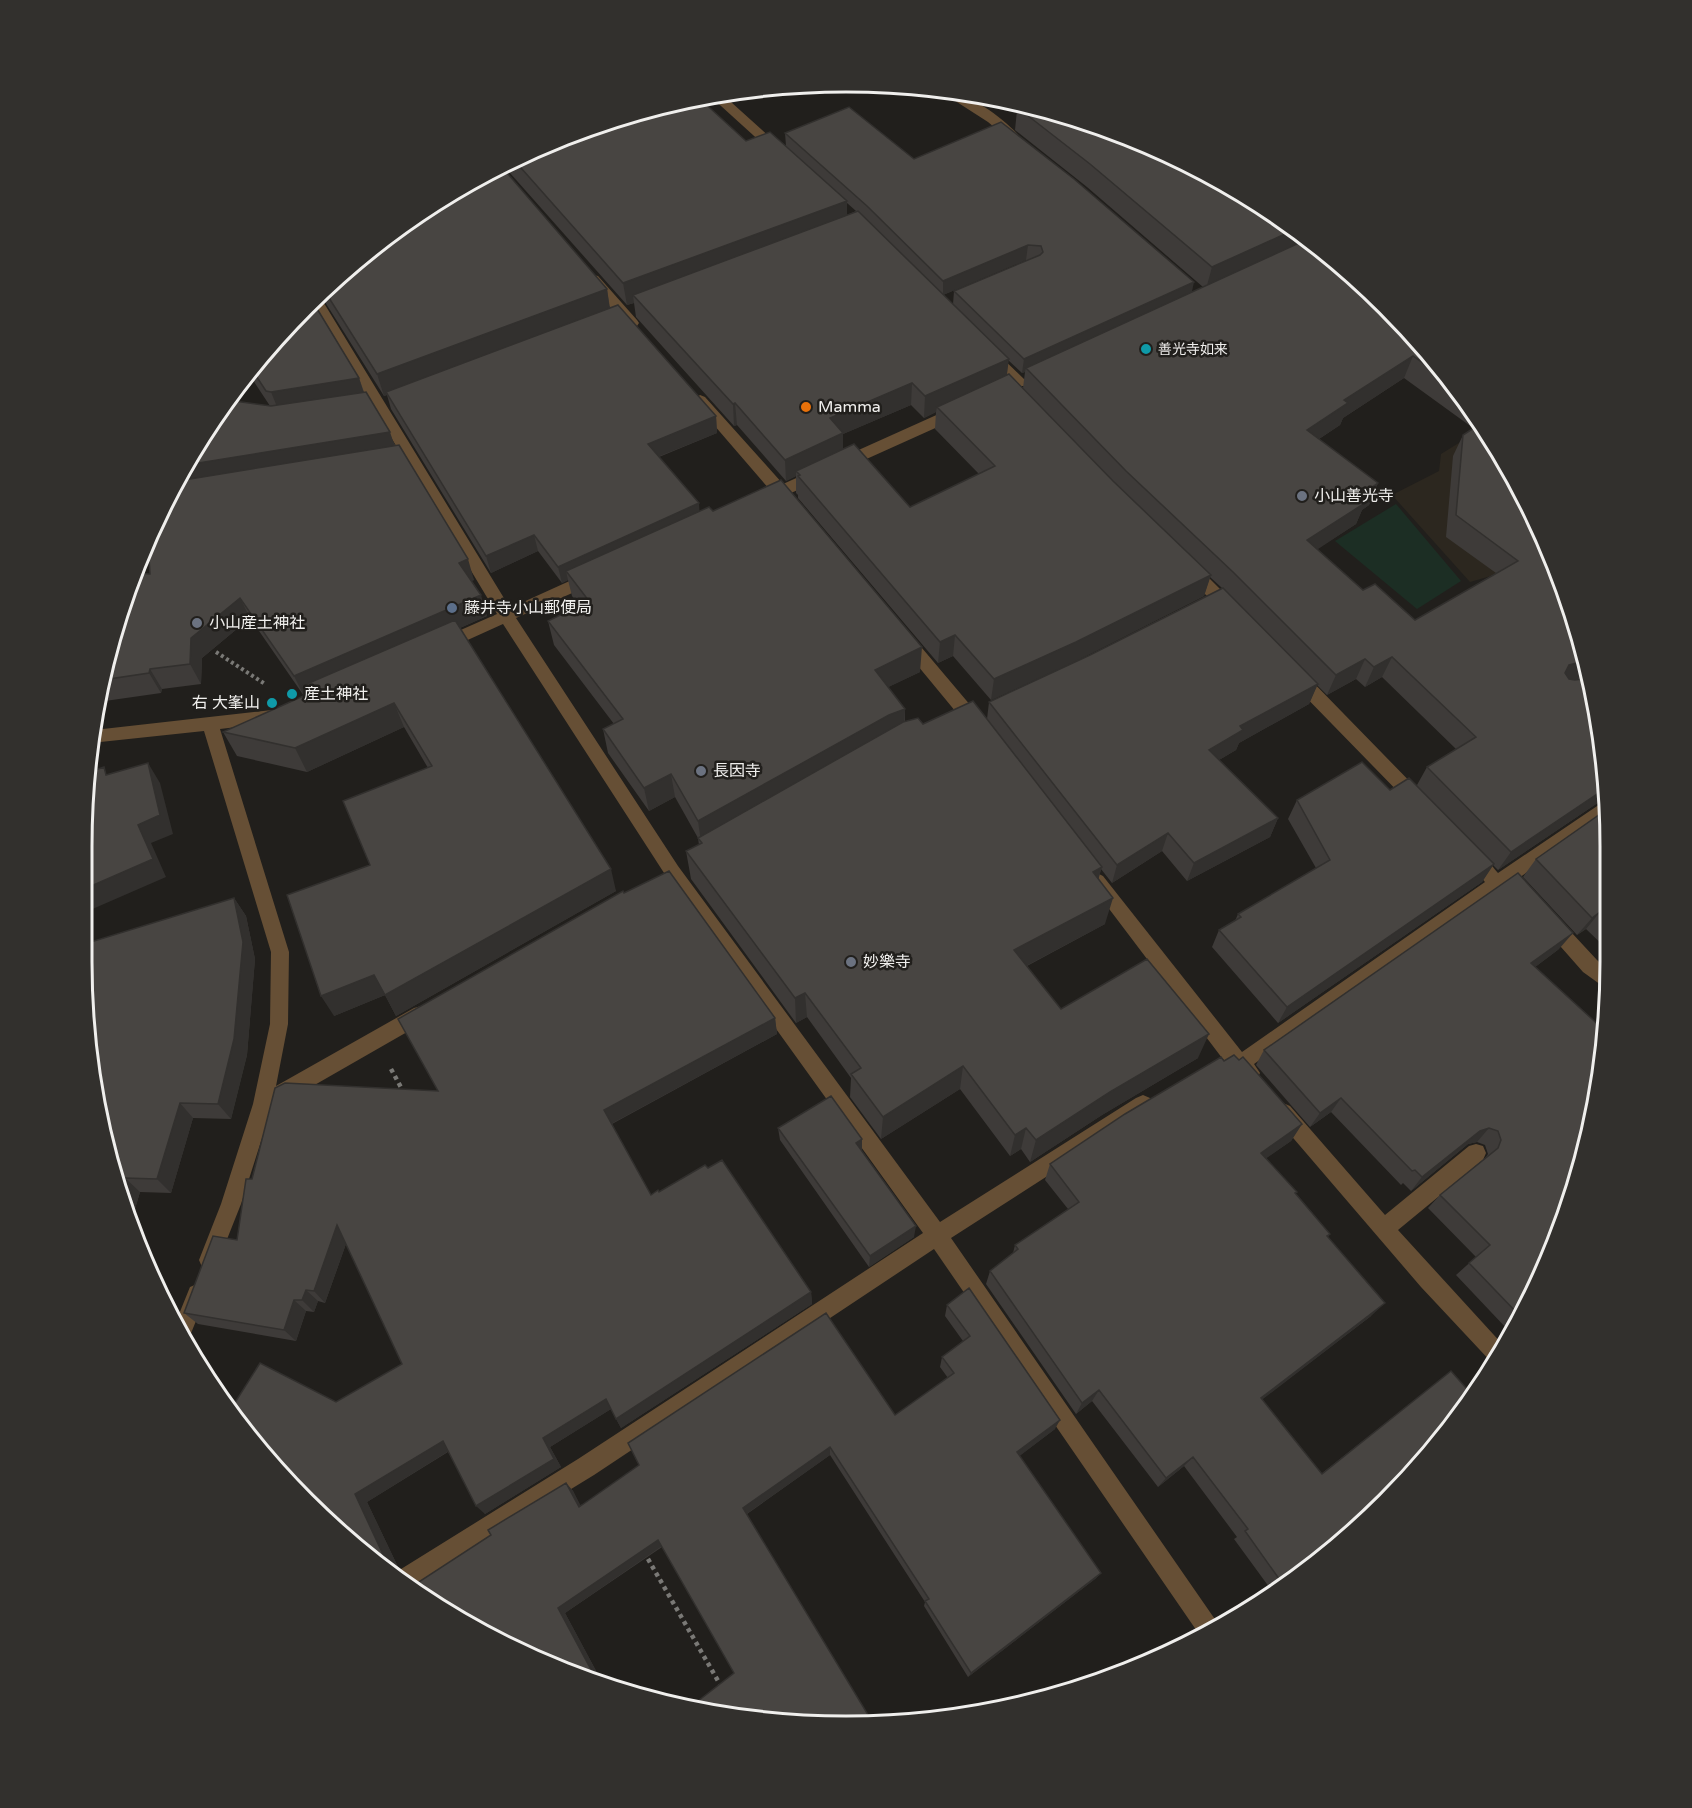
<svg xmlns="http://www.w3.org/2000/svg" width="1692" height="1808" font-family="'Varela Round','Noto Sans JP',sans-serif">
<rect width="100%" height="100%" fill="#211f1c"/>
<path fill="#2c271f" d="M1483,428L1545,544L1491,576L1470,582L1392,495L1439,471L1441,454Z"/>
<path fill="#1c2e24" d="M1396,504L1461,581L1417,609L1335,541Z"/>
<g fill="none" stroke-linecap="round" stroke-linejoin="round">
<path stroke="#7a7976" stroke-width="4" stroke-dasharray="3 3" stroke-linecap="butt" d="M216,652L265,684"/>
<path stroke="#7a7976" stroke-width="4.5" stroke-dasharray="4 4" stroke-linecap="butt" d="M391,1069L403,1091
M644,1552L721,1686"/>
<path fill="#664f35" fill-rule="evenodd" d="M945,91C972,95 1004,118 1022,139L1016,143L1012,142L988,122L946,95Z
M721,93L782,148L784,151L782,154H774L710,96Z
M593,275L598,276L637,320L639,323L637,326H627L588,282L586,279L588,276Z
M319,295L510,608L585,574H597L599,578L597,582L516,618L678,866L940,1222L1136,1098L1143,1095L1150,1098L1153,1104L1150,1110L951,1238L1221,1628L1201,1637L934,1249L594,1475L411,1587L393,1574L578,1459L923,1233L666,876L503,624L450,648L444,650L438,648L436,644L438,640L497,614L311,304Z
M991,350L996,352L1025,380L1027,383L1025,386H1015L986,358L984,355Z
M700,395L705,397L783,484L952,408H962L964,412L962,416L791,493L797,501L794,505C786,507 783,505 778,498L767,499L764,495L770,490L695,403L693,400Z
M1190,563L1196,565L1236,605L1238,609L1236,613H1224L1184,573L1182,569L1184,565Z
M905,633L911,635L982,719L984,724L982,729L976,731L970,729L899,643L897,639L899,635Z
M1298,672L1304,673L1423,795L1426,800L1423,805L1417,807L1411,805L1292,683L1290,678L1292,673Z
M272,710L278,712L280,717L278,722L220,729L289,952L288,1024L276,1086L414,1008L421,1006L428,1008L430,1014L428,1020L271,1110L241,1204L216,1267L209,1270L202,1267L199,1260L221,1204L253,1104L270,1024L271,952L204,731L91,743L94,730Z
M1606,800L1607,816L1254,1064L1260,1073L1257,1079L1250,1082L1243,1079L1222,1058L1088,881L1091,876L1097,873L1103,876L1242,1052L1485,882L1462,856L1465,851C1479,846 1489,863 1498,873Z
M1552,916L1558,918L1597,960L1610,972L1608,990L1583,972L1546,930L1543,924L1546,918Z
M1283,1103L1290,1106L1385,1215L1469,1146L1476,1144L1483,1146L1486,1153L1483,1160L1398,1230L1504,1346L1494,1365L1421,1287L1276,1118L1273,1112L1276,1106Z
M197,1284L204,1287L207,1294L187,1343L175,1324L190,1287Z"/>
</g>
<path fill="#3e3b39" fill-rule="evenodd" d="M829,85L815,91L809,86Z
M1000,100L1044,107L1421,341L1508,463L1570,600L1604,746L1606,798H1605L1498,870L1493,865L1482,882L1278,1023L1212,947L1219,930L1235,921L1238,914L1316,868L1288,819L1297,800L1390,790L1417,785L1427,767L1456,749L1382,677L1365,687L1356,679L1327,695L1317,685L1309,704L1239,743L1236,750L1219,760L1278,818L1270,837L1187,881L1162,851L1112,883L1101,869L1098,879L1105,924L1027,966L1061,1009L1198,1058L1102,1115L1030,1162L1021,1149L1010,1156L960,1089L881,1139L850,1097L851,1078L807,1017L796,1023L691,879L686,851L699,845L698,838L675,797L649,811L608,753L603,729L614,724L554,645L548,621L579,606L572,596L568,580L562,583L538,551L491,573L391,409L387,395L384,396L320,294L341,271L607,289L610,308L716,416L717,433L659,457L699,503V511H713L920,672L888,687L905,709V722L923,724L987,719L989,702L1090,655L1222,588L1210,577L1204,596L1072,663L991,700L953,656L938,663L798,498V495L796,493V476L786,481L737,425L734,426L636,317L634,303L627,305L503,165L600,122L786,146L785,133L914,159L1192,292L1203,287L1087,187L1015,130L1017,110ZM847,203L856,211L847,215ZM1026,260H1028L954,291L953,304L943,295ZM1008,360L1022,373L1025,372L1023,388L1007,375ZM1404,378L1473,428L1463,435L1453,456L1446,537L1496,573L1415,620L1363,590L1317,549L1356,524L1362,510L1369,505L1378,483L1319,439L1340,425L1343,418ZM911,405L924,418L936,412L935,429L979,474L910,507L843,449V434Z
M313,302L359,378L364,392L474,580L471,581L487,616L460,628L616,891L396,1016L385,995L334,1016L370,865L428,768L404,727L307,772L237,756L223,732L304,696L250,618L202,658L201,684L162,689L161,693L98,702L107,648L150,574L270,406L247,371Z
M1606,810L1611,953L1586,929L1577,935L1523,877L1536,859Z
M624,893L775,1018L777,1034L612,1124L651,1195L659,1192L811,1292L812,1304L621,1428L611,1409L550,1447L561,1467L485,1514L448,1452L367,1502L398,1567L392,1571V1573L342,1537L336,1402L402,1364L346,1244L325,1303L318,1301L314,1312L306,1311L296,1341L198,1324L184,1313L237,1240L252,1179L438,1091Z
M234,898L246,916L255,959L247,1055L231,1119L193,1118L171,1193L140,1192L132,1219L96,1112Z
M1559,949L1535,967L1553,1255L1516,1324L1508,1330L1456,1275L1476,1257L1428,1208L1440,1195L1486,1157L1488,1154L1485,1145L1477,1142L1468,1144L1411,1191L1403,1183L1401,1185L1331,1112L1310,1127L1256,1065L1264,1050Z
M1224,1061L1302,1124L1291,1141L1266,1158L1330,1234L1328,1237L1371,1316L1262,1399L1321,1474L1451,1371L1387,1503L1272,1591L1234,1539L1237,1537L1184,1466L1158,1487L1092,1401L1076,1414L986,1284L990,1271L1013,1253L1015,1245L1068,1209L1045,1180L1050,1164Z
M778,1128L862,1152L914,1237L869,1267L780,1140Z
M947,1305L1055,1429L1019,1456L1101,1573L1095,1579L968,1677L924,1606L925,1602L830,1455L747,1514L734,1673L662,1547L565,1613L602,1682L464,1625L491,1535L566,1483L573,1491L580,1505L895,1415L948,1378L940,1367L942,1357L963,1341L945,1316Z"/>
<path fill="#32302e" d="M815,85H829L815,91Z
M847,201V223L633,295L634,303L627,305L623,283Z
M1296,229L1311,239L1206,289L1212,267Z
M1028,245L1026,260L943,295V281Z
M1194,282L1191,296L1026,368L1025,372L1022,373L1024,359Z
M607,289L610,311L386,392L387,395L384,396L377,374Z
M1413,356L1404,378L1343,418L1340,425L1299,452L1307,430L1344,400Z
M1009,359L1006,380L937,407L936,412L924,418L925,396Z
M359,378L366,400L280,414L271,392Z
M912,383L911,405L843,434V455L796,471V476L786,481L785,460L830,418Z
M735,403L737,425L734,426L733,404Z
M716,416L717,433L650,460L648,444Z
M390,432L397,453L177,480L186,465Z
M1378,483L1369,505L1362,510L1356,524L1300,561L1307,540L1357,497Z
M699,503L700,520L566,571L568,580L562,583L558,567Z
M534,535L538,551L491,573L486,556Z
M468,559L474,580L465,584L459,563Z
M1211,575L1204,596L1072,663L991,700L994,679Z
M481,595L487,616L308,694L302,686L306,695L304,696L294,676Z
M240,598L250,618L202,658L201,684L190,664L191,638Z
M955,635L953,656L938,663L940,642Z
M922,647L920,672L874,694L875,670Z
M1392,657L1382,677L1365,687L1374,667Z
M1365,659L1356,679L1327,695L1336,675Z
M1585,661L1586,667L1577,680L1556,685L1569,665Z
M150,669L162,689L161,693L149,673Z
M1318,684L1309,704L1239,743L1236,750L1202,770L1209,750L1240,726Z
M394,703L404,727L307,772L295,748Z
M905,709L904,732L701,842L698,821L889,715Z
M148,763L160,783L173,834L151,843L166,877L81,914L82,890L138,825Z
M671,774L675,797L649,811L644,788Z
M1606,788V797L1605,798L1498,870L1511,852Z
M1278,818L1270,837L1187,881L1194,863Z
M1168,833L1162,851L1112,883L1117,865Z
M1494,864L1482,882L1278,1023L1287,1007Z
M1102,867L1094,894L1093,872Z
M611,869L616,891L396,1016L385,995L334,1016L321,996Z
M234,898L246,916L255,959L247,1055L231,1119L218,1104Z
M1113,898L1105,924L1009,975L1014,950Z
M1600,912L1586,929L1577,935L1592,918Z
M1573,933L1559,949L1518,980L1531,963Z
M805,993L807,1017L796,1023L795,998Z
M775,1018L777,1034L609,1125L604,1110Z
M1209,1034L1198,1058L1102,1115L1030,1162L1036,1140L1110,1092Z
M963,1066L960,1089L881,1139L883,1117Z
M1341,1098L1331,1112L1310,1127L1320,1113Z
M180,1103L193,1118L171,1193L157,1179Z
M1302,1124L1291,1141L1251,1169L1261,1153Z
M1026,1128L1021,1149L1010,1156L1015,1135Z
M1489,1128L1477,1142L1468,1144L1411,1191L1422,1177L1480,1131Z
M862,1139V1152L856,1143Z
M125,1178L140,1192L132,1219L122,1188Z
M337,1225L348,1238L325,1303L314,1291Z
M916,1226L914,1237L869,1267L870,1256Z
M306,1290L318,1301L314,1312L302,1300Z
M811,1292L812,1304L621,1428L616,1419Z
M294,1300L306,1311L296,1341L284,1330Z
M1385,1303L1371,1316L1250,1409L1261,1398Z
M1099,1390L1092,1401L1076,1414L1082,1403Z
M606,1399L611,1409L550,1447L561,1467L485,1514L476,1506L543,1438Z
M1060,1420L1055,1429L1013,1461L1017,1452Z
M443,1441L452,1449L367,1502L398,1567L392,1571V1573L381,1565L355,1494Z
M830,1447V1455L745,1515L743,1508Z
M1193,1457L1184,1466L1158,1487L1166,1478Z
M566,1483L573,1491L585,1514L579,1507Z
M658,1540L662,1546L565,1613L602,1682L596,1679L558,1608Z
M1101,1573L1095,1579L968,1677L971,1673Z"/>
<path fill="#484542" stroke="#32302e" stroke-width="1.5" d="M699,98L746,141L770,132L847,201L623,283L514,160L600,122Z
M1026,104L1044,107L1184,160L1296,229L1212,267L1090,164L1018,108Z
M849,107L914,159L1001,122L1074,179L1194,282L1024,359L954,291L1040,255L1043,252L1041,246L1028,245L943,281L867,206L785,133Z
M501,166L607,289L377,374L324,290L341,271L463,184Z
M858,211L1009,359L925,396L912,383L830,418L843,433L785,460L735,403L733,404L633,295Z
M1310,238L1421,341L1451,383L1413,356L1344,400L1348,403L1307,430L1378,483L1357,497L1365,503L1307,540L1363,590L1375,584L1415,620L1518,561L1456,515L1463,435L1480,424L1508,463L1570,600L1585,661L1569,665L1565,673L1569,679L1575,680L1589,678L1604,746L1606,788L1511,852L1427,767L1476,737L1392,657L1374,667L1365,659L1336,675L1233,572L1126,471L1026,368Z
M313,302L359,378L271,392L266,391L251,368Z
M618,305L716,416L648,444L699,503L558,567L534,535L486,556L386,392Z
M1009,374L1113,481L1211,575L1076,642L994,679L955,635L940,642L798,476L800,475L796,471L854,444L910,507L995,466L937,407Z
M366,392L390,432L186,465L227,400L271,406Z
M399,445L468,559L459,563L481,595L294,676L240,598L191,638L190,664L150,669L149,673L102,680L107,648L135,573L150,574L148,540L160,508L178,478L184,480Z
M781,480L922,647L875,670L905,709L889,715L698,821L671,774L644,788L603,729L623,719L548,621L589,601L566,571L709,507L713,511Z
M1223,588L1318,684L1240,726L1243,730L1209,750L1278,818L1194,863L1168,833L1117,865L989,702L1090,655Z
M455,620L611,869L385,995L374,975L321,996L287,895L370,865L343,801L432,766L394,703L295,748L223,732L308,694L302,686Z
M973,701L1102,867L1093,872L1113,898L1014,950L1061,1009L1147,959L1209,1034L1110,1092L1036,1140L1026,1128L1015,1135L963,1066L883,1117L851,1074L861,1068L805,993L795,998L686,851L702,843L698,838L903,722L918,718L923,724Z
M1362,762L1390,790L1409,778L1494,864L1287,1007L1219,930L1241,917L1238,914L1330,860L1297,800Z
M148,763L160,815L138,825L153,859L82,890L83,796L86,773L104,767L106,775Z
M1606,810L1610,920L1600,912L1592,918L1536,859Z
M669,871L775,1018L604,1110L651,1195L658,1190L659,1192L705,1165L708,1168L722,1160L811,1292L616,1419L606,1399L543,1438L554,1459L476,1506L443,1441L355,1494L386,1561L381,1565L342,1537L239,1427L229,1412L260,1363L336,1402L402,1364L337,1225L314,1291L306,1290L302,1300H294L284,1330L184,1313L213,1236L237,1240L246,1179H252L275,1088L285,1083L438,1091L398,1019L623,891L624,893Z
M1518,873L1573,933L1531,963L1604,1030L1596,1111L1553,1255L1520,1316L1469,1263L1490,1245L1440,1195L1498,1148L1501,1140L1498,1131L1489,1128L1480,1131L1422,1177L1415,1170L1412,1171L1341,1098L1320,1113L1264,1050Z
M234,898L243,942L234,1039L218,1104L180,1103L157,1179L125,1178L122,1188L96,1112L81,962V945Z
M1234,1055L1239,1060L1243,1057L1302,1124L1261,1153L1297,1192L1295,1193L1330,1234L1327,1236L1385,1303L1261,1398L1322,1474L1451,1371L1474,1397L1387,1503L1282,1583L1245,1531L1248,1529L1193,1457L1166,1478L1099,1390L1082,1403L990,1271L1018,1249L1015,1245L1079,1202L1050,1164L1125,1114L1221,1057L1224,1061Z
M831,1096L862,1139L856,1143L916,1226L870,1256L778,1128Z
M969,1288L1060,1420L1017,1452L1101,1573L971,1673L925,1601L929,1599L830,1447L743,1508L873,1723L796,1725L689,1708L734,1673L658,1540L558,1608L596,1679L464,1625L411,1587L491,1535L488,1530L566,1483L579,1507L639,1465L628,1443L826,1313L895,1415L954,1373L942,1357L970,1336L947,1305Z"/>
<g fill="#0f9aa8" stroke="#211f1c" stroke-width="2">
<circle cx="1146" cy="349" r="6"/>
<circle cx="292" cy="694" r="6"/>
<circle cx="272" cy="703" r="6"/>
</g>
<circle fill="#e8710a" stroke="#211f1c" stroke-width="2" cx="806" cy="407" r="6"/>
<g fill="#6b7280" stroke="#211f1c" stroke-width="2">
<circle cx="1302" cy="496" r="6"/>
<circle cx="197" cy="623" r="6"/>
<circle cx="701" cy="771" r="6"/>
<circle cx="851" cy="962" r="6"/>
</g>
<circle fill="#5c6f8a" stroke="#211f1c" stroke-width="2" cx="452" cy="608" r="6"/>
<g text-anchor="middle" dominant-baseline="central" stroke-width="5" stroke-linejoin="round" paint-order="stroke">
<g font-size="14" fill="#f0efed" stroke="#211f1c" text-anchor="start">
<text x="1158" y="349">善光寺如来</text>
</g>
<g font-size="16" fill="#f0efed" stroke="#211f1c" text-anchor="start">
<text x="818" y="407">Mamma</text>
<text x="1314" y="496">小山善光寺</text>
<text x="464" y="608">藤井寺小山郵便局</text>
<text x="209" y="623">小山産土神社</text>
<text x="304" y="694">産土神社</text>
<text x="260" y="703" text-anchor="end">右 大峯山</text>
<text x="713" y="771">長因寺</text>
<text x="863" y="962">妙樂寺</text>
</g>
</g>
<path d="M0 0H1692V1808H0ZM846 92H846A754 754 0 0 1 1600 846V962A754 754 0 0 1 846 1716H846A754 754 0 0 1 92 962V846A754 754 0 0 1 846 92Z" fill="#32302d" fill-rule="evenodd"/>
<path fill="none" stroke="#f0efed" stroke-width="3" d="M846 92H846A754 754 0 0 1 1600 846V962A754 754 0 0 1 846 1716H846A754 754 0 0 1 92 962V846A754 754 0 0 1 846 92Z"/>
</svg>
